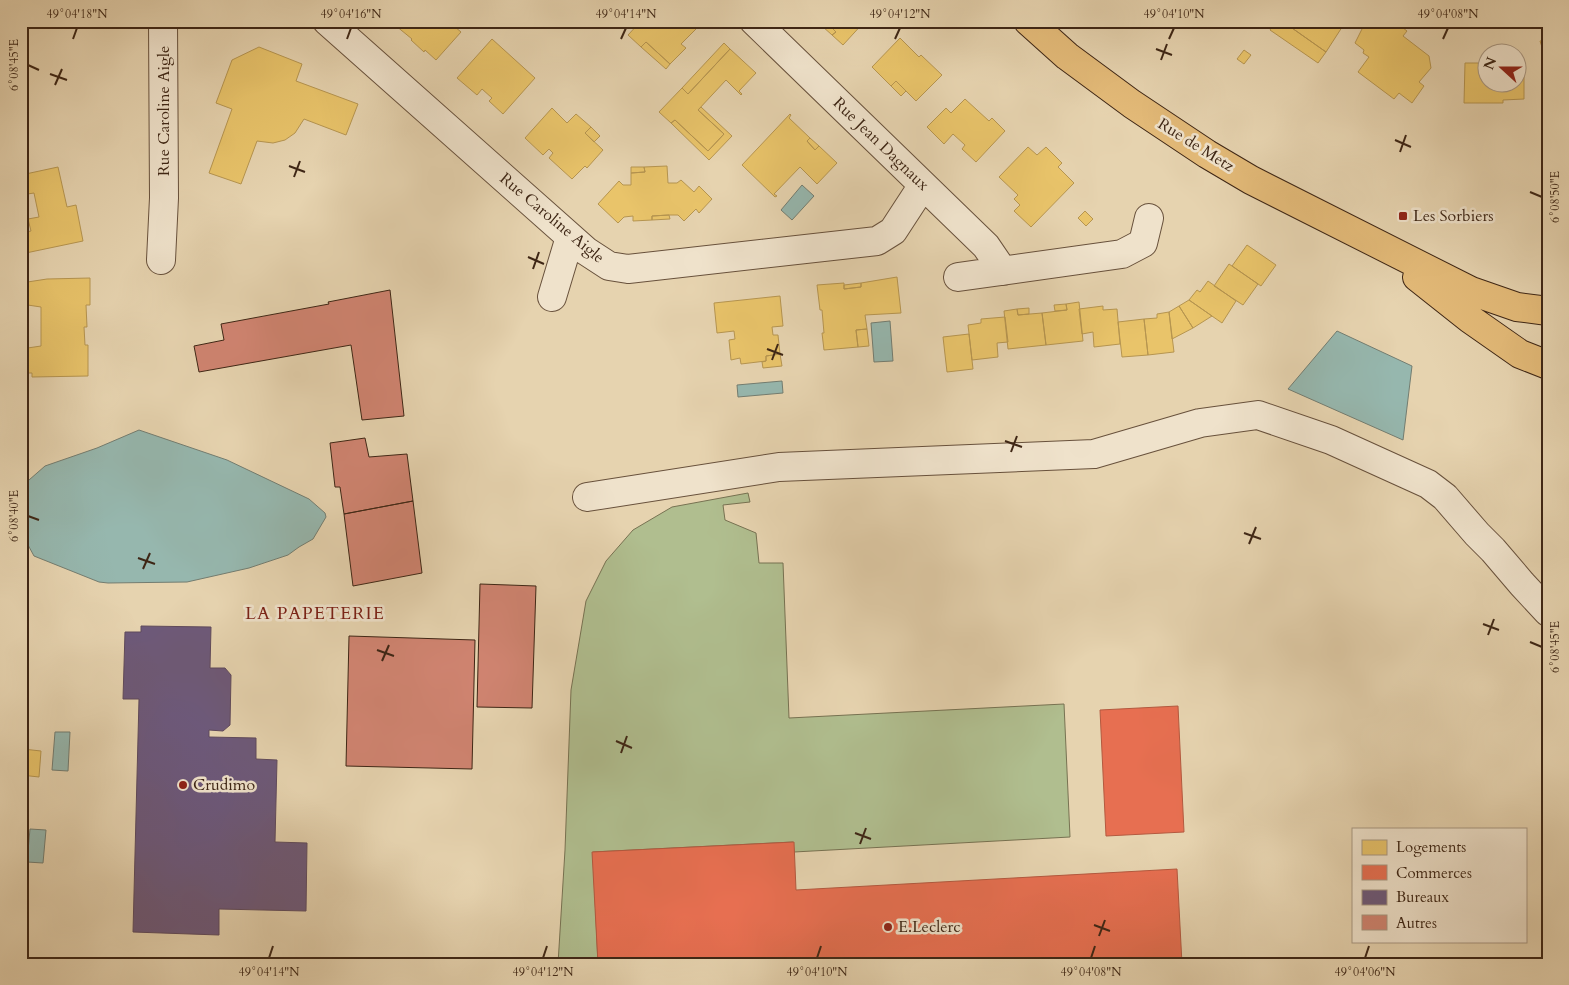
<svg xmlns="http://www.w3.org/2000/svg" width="1569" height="985" font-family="Cardo,serif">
<rect width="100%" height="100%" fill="#e6d3af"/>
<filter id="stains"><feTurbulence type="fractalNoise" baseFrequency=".004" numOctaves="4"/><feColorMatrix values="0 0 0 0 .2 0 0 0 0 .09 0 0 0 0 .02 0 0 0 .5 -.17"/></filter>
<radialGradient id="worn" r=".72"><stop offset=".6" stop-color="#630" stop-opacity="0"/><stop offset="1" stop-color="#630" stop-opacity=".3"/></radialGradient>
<path fill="#b0be8f" stroke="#777252" d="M748,493L750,502L723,505L725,520L756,533L759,563H783L789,718L1064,704L1070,837L794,852L793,842L593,852L598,964H558L565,850L571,690L586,601L606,561L633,530L672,507Z"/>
<path fill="#96b7ae" stroke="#737d71" d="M802,185L814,196L792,220L781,210Z
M890,321L893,361L874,362L871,323Z
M1337,331L1412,366L1403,440L1288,389Z
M782,381L783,393L738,397L737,385Z
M139,430L227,460L309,499L325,513L326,517L313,539L299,547L288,555L249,568L187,582L108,583L99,582L34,556L21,532V487L45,466L97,448Z
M55,732H70L68,771L52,770Z
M30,829L46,830L43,863L27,862Z"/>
<path fill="#e9c46a" stroke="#b69550" d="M390,21H448L461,32L436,60L425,50L424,52L411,40L412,39Z
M641,21H692L698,27L681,44L686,48L670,64L646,42L641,47L628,35Z
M825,21H865L843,45L832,35L836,32Z
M1276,21H1282L1326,52L1318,63L1270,30Z
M1282,21H1346L1326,52Z
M1366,21H1394L1407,31L1403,36L1429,56L1431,68L1419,82L1424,86L1412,103L1399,93L1394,99L1358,72L1369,57L1363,53L1364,50L1355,43Z
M826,22L836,32L832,35L822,26Z
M900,38L919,57L921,55L942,75L916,101L896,81L891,86L872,67Z
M492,39L535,78L503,114L489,101L492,98L482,89L477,95L457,78Z
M1548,39V66L1540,41Z
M646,42L670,64L666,69L641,47Z
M724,43L730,49L688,94L682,88Z
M259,47L302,64L296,81L358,104L346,135L304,119L295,133L285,140L273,143L257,141L241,184L209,173L232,109L216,103L232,60Z
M730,49L756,73L739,91L742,94L741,95L726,80L698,110L724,134L708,151L675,120L671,123L659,112L682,88L688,94Z
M1244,50L1251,55L1244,64L1237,59Z
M1516,57L1524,65V99L1503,100V103H1464L1465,63H1486V82H1516Z
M896,81L906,91L901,96L891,86Z
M965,99L989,121L992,118L1005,131L976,162L962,149L965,145L953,134L944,144L927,127L946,108L951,113Z
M701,107L732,136L709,160L671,123L675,120L708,151L724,134L698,110Z
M552,108L567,123L576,114L591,127L585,133L603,150L587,168L585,166L572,179L549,158L553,153L549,149L543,155L525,138Z
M790,114L791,115L789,118L810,138L807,141L815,150L819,146L837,163L817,184L800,167L774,194L777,196L775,197L742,165Z
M591,127L600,136L594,142L585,133Z
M810,138L819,146L815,150L807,141Z
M1028,147L1037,155L1046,147L1062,163L1058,167L1074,183L1031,227L1014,211L1020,205L1014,199L1018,195L999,177Z
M667,166L668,183H677L681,180L694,192L699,186L712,199L699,213L696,209L684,221L678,215H669L652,216V220L633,221V216L624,217L618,223L598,204L619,181L623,185H631V173L645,172L644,167Z
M58,167L67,207L76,205L83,241L21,254V233L31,231L28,219L39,217L34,193L21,195V175Z
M631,167H644L645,172L631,173Z
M1085,211L1093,219L1086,226L1078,218Z
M669,215L670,219L652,220V216Z
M1247,245L1276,265L1261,286L1232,266Z
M1229,264L1258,284L1243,305L1214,286Z
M897,277L901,313L865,315L867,329L856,330L858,347L824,350L822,333H824L822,310H820L817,285L844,283V289L861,287V283Z
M90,278V305H86L87,327H84L85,345H88V376L32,377V373H21V349L41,346V307L21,304V283L47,279Z
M1208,281L1236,301L1222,323L1189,300L1197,290L1200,292Z
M861,283V287L844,289V285Z
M780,296L783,326L772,327L773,335H778L780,354L766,356V361L741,364L740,358L731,360L729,340L735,339L734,331L717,333L714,303Z
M1189,300L1212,316L1193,328L1179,306Z
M1079,302L1083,341L1046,345L1042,313L1067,310L1066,304Z
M1066,304L1067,310L1055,311L1054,305Z
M1103,306V310L1117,309L1120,344L1094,347L1093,332L1082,334L1079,309Z
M1179,306L1193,328L1172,339L1169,312Z
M1029,308V314L1018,315L1017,309Z
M1017,309L1018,315L1042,313L1046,345L1008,349L1004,311Z
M1169,312L1174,352L1148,355L1144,319L1157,318V314Z
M1005,317L1008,342L997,343L998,357L972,360L968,325L981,323V319Z
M1144,319L1148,355L1122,357L1118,322Z
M867,329L869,346L858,347L856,330Z
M969,334L973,369L947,372L943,337Z
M780,354L782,366L763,368L762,362L766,361V356Z
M21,722H25L23,749L41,751L39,777L21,775Z"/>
<path fill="#e76f51" stroke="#b4593f" d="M1178,706L1184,832L1106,836L1100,710Z
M794,842L796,890L1177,869L1182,964H598L592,852Z"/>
<path fill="#6d597a" stroke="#5f4a5c" d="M141,626L211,627L210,668H225L231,675L230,725L223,731L209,730V737L256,738V759L277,760L275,842L307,843L306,911L219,909V935L133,932L139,699H123L125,632H141Z"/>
<path fill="#d08471" stroke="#3e2615" d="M390,290L404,416L362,420L351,345L199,372L194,346L224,340L221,324L329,304L328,302Z
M365,438L369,457L407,454L413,501L344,514L340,487H335L330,443Z
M413,501L422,573L353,586L344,514Z
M480,584L536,586L532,708L477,707Z
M349,636L475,640L472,769L346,766Z"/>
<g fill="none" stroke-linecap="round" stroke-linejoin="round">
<defs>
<path id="minor" d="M327,21L586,251L609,266L628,269L877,241L893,231L923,185
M754,21L986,246L1003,271
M161,260L164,198L163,21
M958,277L1122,254L1143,243L1149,218
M552,297L570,237
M587,497L779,467L1094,454L1200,423L1258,415L1331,440L1428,484L1445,497L1477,534L1493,550L1522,584L1548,612"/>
<path id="major" d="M1028,21L1067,56L1132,104L1207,154L1251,180L1471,291L1517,307L1548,311
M1417,277L1470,319L1520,354L1548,365"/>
</defs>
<use href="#minor" stroke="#68513c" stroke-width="30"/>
<use href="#major" stroke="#3e2615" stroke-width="30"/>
<use href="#minor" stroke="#efe2cb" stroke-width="28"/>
<use href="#major" stroke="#e3ba78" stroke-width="28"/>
</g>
<path fill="none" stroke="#3e2615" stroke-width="2" d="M73,39L77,28M347,39L351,28M621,39L626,28M895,39L900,28M1169,39L1174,28M1443,39L1448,28M1156,49L1172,55M1161,60L1167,44M28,65L39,70M50,74L67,80M55,85L62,69M1395,140L1411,147M1400,152L1406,135M289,166L305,172M294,177L300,161M1530,192L1542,197M528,257L544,264M533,269L539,252M767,349L783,355M772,360L778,344M1005,441L1022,447M1011,452L1017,436M28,516L39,520M1244,533L1261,539M1249,544L1256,527M138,558L155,564M143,569L150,553M1483,624L1499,630M1488,635L1494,619M1530,642L1542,647M377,650L394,656M382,661L389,645M616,741L632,748M621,753L627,736M855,833L871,839M860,844L866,828M1094,925L1110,931M1099,936L1105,920M269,958L273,946M543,958L547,946M817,958L821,946M1091,958L1095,946M1365,958L1369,946"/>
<g fill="#8f2418" stroke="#efe2cb" stroke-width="2">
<rect x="1398" y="211" width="10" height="10" rx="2.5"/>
<circle cx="183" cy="785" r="5"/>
<circle cx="888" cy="927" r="5"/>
</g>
<g text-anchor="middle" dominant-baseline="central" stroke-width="5" stroke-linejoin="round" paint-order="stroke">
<g font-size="16" fill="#3e2615" stroke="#efe2cb">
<text transform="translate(164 111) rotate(-90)">Rue Caroline Aigle</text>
<text transform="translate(881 144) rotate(44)">Rue Jean Dagnaux</text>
<text transform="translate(1196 145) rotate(32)">Rue de Metz</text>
<text transform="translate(552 218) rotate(40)">Rue Caroline Aigle</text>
</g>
<g font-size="16" fill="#3e2615" stroke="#efe2cb" text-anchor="start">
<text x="1413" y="216">Les Sorbiers</text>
<text x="193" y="785">Crudimo</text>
<text x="898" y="927">E.Leclerc</text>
</g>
<g font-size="18" letter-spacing="1" fill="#7a1f14" stroke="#efe2cb">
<text x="315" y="613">LA PAPETERIE</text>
</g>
</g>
<rect width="1569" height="985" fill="none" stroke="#e6d3af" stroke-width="55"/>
<rect x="1352" y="828" width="175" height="115" fill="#efe2cb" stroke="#a89782"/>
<rect x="1362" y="840" width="25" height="15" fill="#e9c46a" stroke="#a89782"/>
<text x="1396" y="852" font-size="15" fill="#3e2615">Logements</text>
<rect x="1362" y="865" width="25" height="15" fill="#e76f51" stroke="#a89782"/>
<text x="1396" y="878" font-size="15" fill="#3e2615">Commerces</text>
<rect x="1362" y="890" width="25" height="15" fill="#6d597a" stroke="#a89782"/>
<text x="1396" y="902" font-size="15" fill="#3e2615">Bureaux</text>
<rect x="1362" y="915" width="25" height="15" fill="#d08471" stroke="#a89782"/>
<text x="1396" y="928" font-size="15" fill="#3e2615">Autres</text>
<g transform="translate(1502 68) rotate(291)"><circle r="24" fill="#efe2cb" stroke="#a89782"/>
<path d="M0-4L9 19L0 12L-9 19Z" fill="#8f2418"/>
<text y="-8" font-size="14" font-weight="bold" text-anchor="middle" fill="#3e2615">N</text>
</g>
<rect x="28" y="28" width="1514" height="930" fill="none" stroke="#3e2615" stroke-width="2"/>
<g font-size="12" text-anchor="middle" fill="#3e2615">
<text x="77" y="18">49°04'18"N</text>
<text x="351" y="18">49°04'16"N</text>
<text x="626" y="18">49°04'14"N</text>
<text x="900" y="18">49°04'12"N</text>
<text x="1174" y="18">49°04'10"N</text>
<text x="1448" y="18">49°04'08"N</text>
<text transform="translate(14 65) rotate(-90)" y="4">6°08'45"E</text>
<text transform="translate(1555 197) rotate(-90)" y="4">6°08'50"E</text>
<text transform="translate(14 516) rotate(-90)" y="4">6°08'40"E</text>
<text transform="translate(1555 647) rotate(-90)" y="4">6°08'45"E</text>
<text x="269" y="976">49°04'14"N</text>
<text x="543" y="976">49°04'12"N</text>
<text x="817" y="976">49°04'10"N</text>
<text x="1091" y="976">49°04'08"N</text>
<text x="1365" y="976">49°04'06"N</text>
</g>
<rect width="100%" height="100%" filter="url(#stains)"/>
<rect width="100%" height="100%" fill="url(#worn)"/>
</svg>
